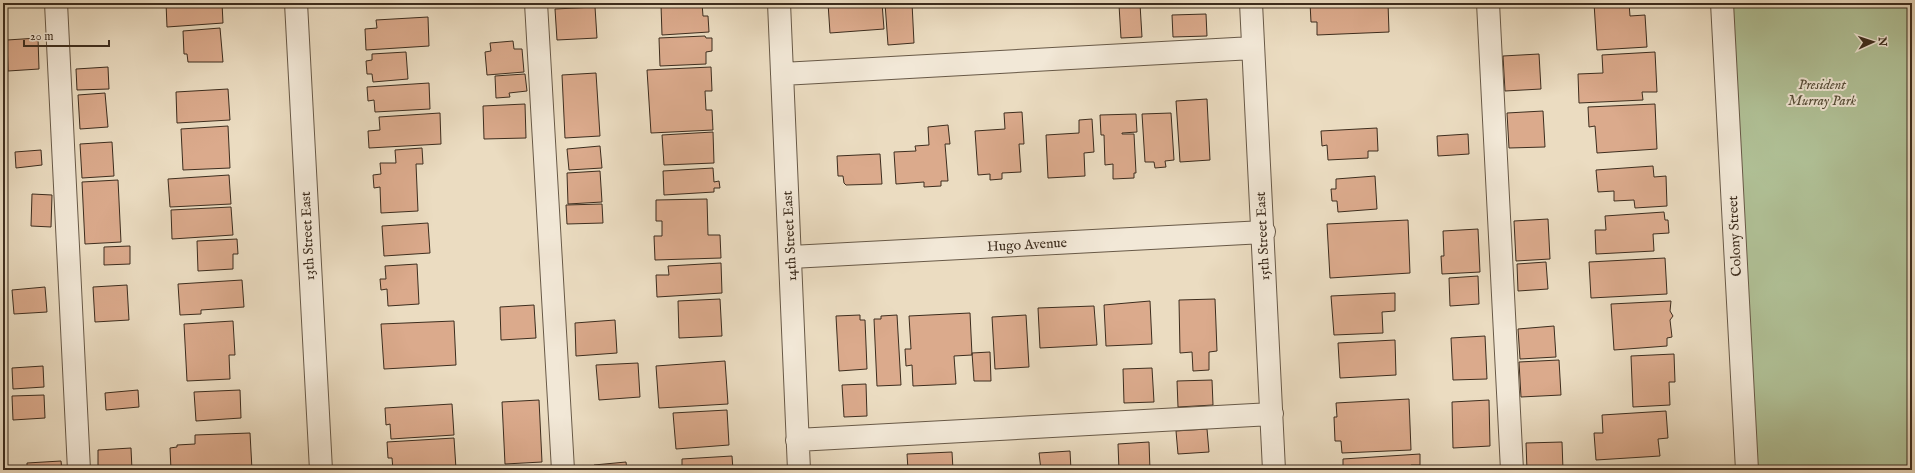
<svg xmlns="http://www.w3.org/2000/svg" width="1915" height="473" font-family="'IM FELL English',serif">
<rect width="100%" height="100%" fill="#ebdcc1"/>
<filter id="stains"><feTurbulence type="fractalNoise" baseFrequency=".005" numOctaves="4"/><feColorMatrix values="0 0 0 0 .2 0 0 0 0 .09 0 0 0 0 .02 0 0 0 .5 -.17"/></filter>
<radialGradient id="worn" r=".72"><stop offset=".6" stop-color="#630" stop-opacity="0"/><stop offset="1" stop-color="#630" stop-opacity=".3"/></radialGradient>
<path fill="#b1c298" stroke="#77785b" d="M1728,3H1912V470H1752Z"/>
<path fill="#dbaa8c" stroke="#3d2d1e" d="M166,3H222L223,23L167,27Z
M368,3H407V5L368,7Z
M550,3H584V5L550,7Z
M702,3L703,16H708L709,32L662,35L661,5Z
M828,3H882L884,29L830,33Z
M885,3H912L914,43L888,45Z
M1310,3H1388L1389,32L1317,35V22H1311Z
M1594,3H1629L1630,16L1645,15L1647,47L1597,50Z
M1140,4L1142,37L1121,38L1119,5Z
M595,7L597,38L557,40L555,9Z
M1206,14L1207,36L1173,37L1172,15Z
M428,17L429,46L366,50L365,29L377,28L376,20Z
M220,28L223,62H188L187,54H184L183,31Z
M705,36L706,38H712V51L706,52V64L660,66L659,38Z
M38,38L39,69L8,71L7,40Z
M513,41L514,49H522L524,72L487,75L485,52L491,51L490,43Z
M406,52L408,79L373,82L372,74H367L366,61L372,60V54Z
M1655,52L1657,92H1642L1643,100L1579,103L1578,74L1603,73L1602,55Z
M1539,54L1541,89L1505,91L1503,56Z
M108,67L109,89L77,90L76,69Z
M711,67L712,91H705L706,110H712L713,130L651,133L647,70Z
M596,73L600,136L565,138L562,75Z
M525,74L527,91L509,93L510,97L496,98L495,76Z
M429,83L430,109L375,112L374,100L368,101L367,87Z
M228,89L230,120L177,123L176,92Z
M105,93L108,127L80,129L78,95Z
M1207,99L1210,160L1180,162L1176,101Z
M525,104L526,138L484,139L483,106Z
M1655,104L1657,149L1597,153L1595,126L1589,127L1588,107Z
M1543,111L1545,147L1509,148L1507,113Z
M1022,112L1024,144H1019L1021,172L1002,173V179L990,180V174L978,175L975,131L1005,129L1004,113Z
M440,113L441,144L369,148L368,131L380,130L379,117Z
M1171,113L1174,160L1165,161L1166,167L1155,168L1154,162H1145L1142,114Z
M1136,114L1137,132L1122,133V134H1134L1136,173H1134V178L1113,179V164L1105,165L1104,135H1101L1100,115Z
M1092,119L1094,152L1084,153L1085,176L1048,178L1046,135L1079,133V120Z
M948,125L950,144H945L948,181H941V186L924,187V182L896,184L894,152L916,151L915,146L929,145L928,127Z
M228,126L230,168L183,170L181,129Z
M1377,128L1378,151H1368V158L1328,160L1327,145L1322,146L1321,131Z
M713,132L714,163L664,165L662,135Z
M1468,134L1469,154L1438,156L1437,136Z
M112,142L114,176L82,178L80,144Z
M600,146L602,168L569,170L567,149Z
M422,148L423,164H416L418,211L381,213L380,187L374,188L373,175L381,174L380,163H396L395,150Z
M41,150L42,165L16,168L15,152Z
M880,154L882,184L846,185L844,183L843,176H838L837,156Z
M1653,166L1654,177L1666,176L1667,206L1635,208L1634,200L1614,201V191L1598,192L1596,170Z
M713,168L714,182L719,181L720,188H714V192L664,195L663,171Z
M600,171L602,202L568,204L567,173Z
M229,175L231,204L170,207L168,179Z
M1375,176L1377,209L1338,212L1337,201H1332L1331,189H1336V179Z
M118,180L121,242L85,244L82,182Z
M32,194L52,195L51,227L31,226Z
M707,199L708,235H720L721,258L655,260L654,236H662V221H656V200Z
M602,204L603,223L567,224L566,205Z
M231,207L233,235L172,239L171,210Z
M1664,212L1665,220H1668L1669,233L1653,234L1654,251L1596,254L1595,230H1606L1605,216Z
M1548,219L1550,259L1516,261L1514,221Z
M1408,220L1410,273L1330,278L1327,224Z
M428,223L430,253L384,256L382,226Z
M1478,229L1480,272L1442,274L1441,256H1444L1443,231Z
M237,239L238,254H233V269L198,271L197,241Z
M130,246V264L104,265V247Z
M1665,258L1667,294L1591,298L1589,262Z
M1546,262L1548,289L1518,291L1517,264Z
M721,263L722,293L657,297L656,275H669L668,266Z
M417,264L419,304L388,306L387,289L381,290L380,279H386L385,266Z
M1478,276L1479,304L1450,306L1449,278Z
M242,280L244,307L201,310V314L180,315L178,284Z
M127,285L129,320L95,322L93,287Z
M45,287L47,312L14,314L12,290Z
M1395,293V311L1382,312L1383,333L1334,335L1331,296Z
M720,299L722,336L679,338L678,301Z
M1215,299L1217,351L1209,352V370L1193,371L1192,352L1180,353L1179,300Z
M1150,301L1152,344L1106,346L1104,305Z
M1671,301L1670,311L1673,316L1670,320L1672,337L1667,338V346L1614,350L1611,304Z
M534,305L536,338L501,340L500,307Z
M1094,306L1097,345L1040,348L1038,308Z
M970,313L972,355L954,356L956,384L913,386L912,365L906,366L905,349H911L909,316Z
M860,315V320H865L867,369L839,371L836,316Z
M897,315L901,385L877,386L874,319H881V316Z
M1026,315L1029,367L995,369L992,317Z
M615,320L617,353L576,356L575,323Z
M233,321L235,355H229L230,379L187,381L184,324Z
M454,321L456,365L384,369L381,324Z
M1554,326L1556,357L1520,359L1518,329Z
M1485,336L1487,379L1453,380L1451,338Z
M1395,340L1396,375L1340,378L1338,343Z
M990,352L991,381H974L972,353Z
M1674,354L1675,382H1669L1670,405L1633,407L1631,356Z
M1559,360L1561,395L1521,397L1519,362Z
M725,361L728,404L659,408L656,366Z
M638,363L640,397L599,400L596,365Z
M43,366L44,387L13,389L12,368Z
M1152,368L1154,402L1124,403L1123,369Z
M1212,380L1213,405L1178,407L1177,381Z
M866,384L867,416L844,417L842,385Z
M138,390L139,407L106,410L105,393Z
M240,390L241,418L196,421L194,392Z
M44,395L45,418L13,420L12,396Z
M1409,399L1411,450L1342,453L1341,441H1335L1334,417H1337L1336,403Z
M539,400L542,462L505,464L502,402Z
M1489,400L1490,446L1453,448L1452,402Z
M452,404L454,435L391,439L390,424L386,425L385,408Z
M727,410L729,445L676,449L673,413Z
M1666,411L1668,438L1658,439L1660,456L1596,460L1594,433H1603L1602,415Z
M1207,429L1209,452L1178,454L1176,431Z
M250,433L252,470H171L170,448L177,447V445L195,444V435Z
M454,438L456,469L393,470L392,458H388L387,442Z
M1149,442L1150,470H1119L1118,444Z
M1562,442L1563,470H1527L1526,443Z
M131,448L132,470H98V450Z
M1070,451L1071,470H1041L1039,453Z
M952,452L953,470H908L907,454Z
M1420,454V465H1411V470H1343V459Z
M732,456L733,470H682V459Z
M61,461L62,470H27V463Z
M626,462L627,470H595L594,465Z"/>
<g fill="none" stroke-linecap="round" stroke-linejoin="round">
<defs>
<path id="minor" d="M56,3L79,470
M296,3L321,470
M536,3L563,470
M779,3L799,470
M1251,3L1274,470
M1488,3L1512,470
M1722,3L1747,470
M782,74L1253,48
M791,257L1264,232
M797,440L1272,414"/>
</defs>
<use href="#minor" stroke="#685947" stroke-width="24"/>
<use href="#minor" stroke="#f2e8d7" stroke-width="22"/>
</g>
<g text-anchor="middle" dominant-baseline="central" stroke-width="4" stroke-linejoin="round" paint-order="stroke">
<g font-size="14" font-style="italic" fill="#544b36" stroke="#f2e8d7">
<text x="1822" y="85">President<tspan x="1822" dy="16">Murray Park</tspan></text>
</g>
<g font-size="14" fill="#3d2d1e" stroke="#f2e8d7">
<text transform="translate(308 236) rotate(-93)">13th Street East</text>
<text transform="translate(790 236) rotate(-93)">14th Street East</text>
<text transform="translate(1263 236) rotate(-93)">15th Street East</text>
<text transform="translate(1735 236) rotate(-93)">Colony Street</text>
<text transform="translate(1027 245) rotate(-3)">Hugo Avenue</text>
</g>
</g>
<rect width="1915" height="473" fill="none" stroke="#ebdcc1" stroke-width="16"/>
<rect x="4" y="4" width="1907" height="465" fill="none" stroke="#3d2d1e" stroke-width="2"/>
<rect x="8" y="8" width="1899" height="457" fill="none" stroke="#3d2d1e"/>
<g transform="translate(1873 42) rotate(87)" stroke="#f2e8d7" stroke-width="3" paint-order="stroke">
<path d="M0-3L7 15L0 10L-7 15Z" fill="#3d2d1e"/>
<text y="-6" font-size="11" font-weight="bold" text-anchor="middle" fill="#3d2d1e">N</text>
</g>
<path d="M24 40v6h85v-6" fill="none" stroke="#3d2d1e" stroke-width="2"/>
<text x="30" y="40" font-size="12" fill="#3d2d1e" stroke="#f2e8d7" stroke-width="3" paint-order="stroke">20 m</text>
<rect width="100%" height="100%" filter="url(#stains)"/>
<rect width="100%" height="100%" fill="url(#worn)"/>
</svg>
